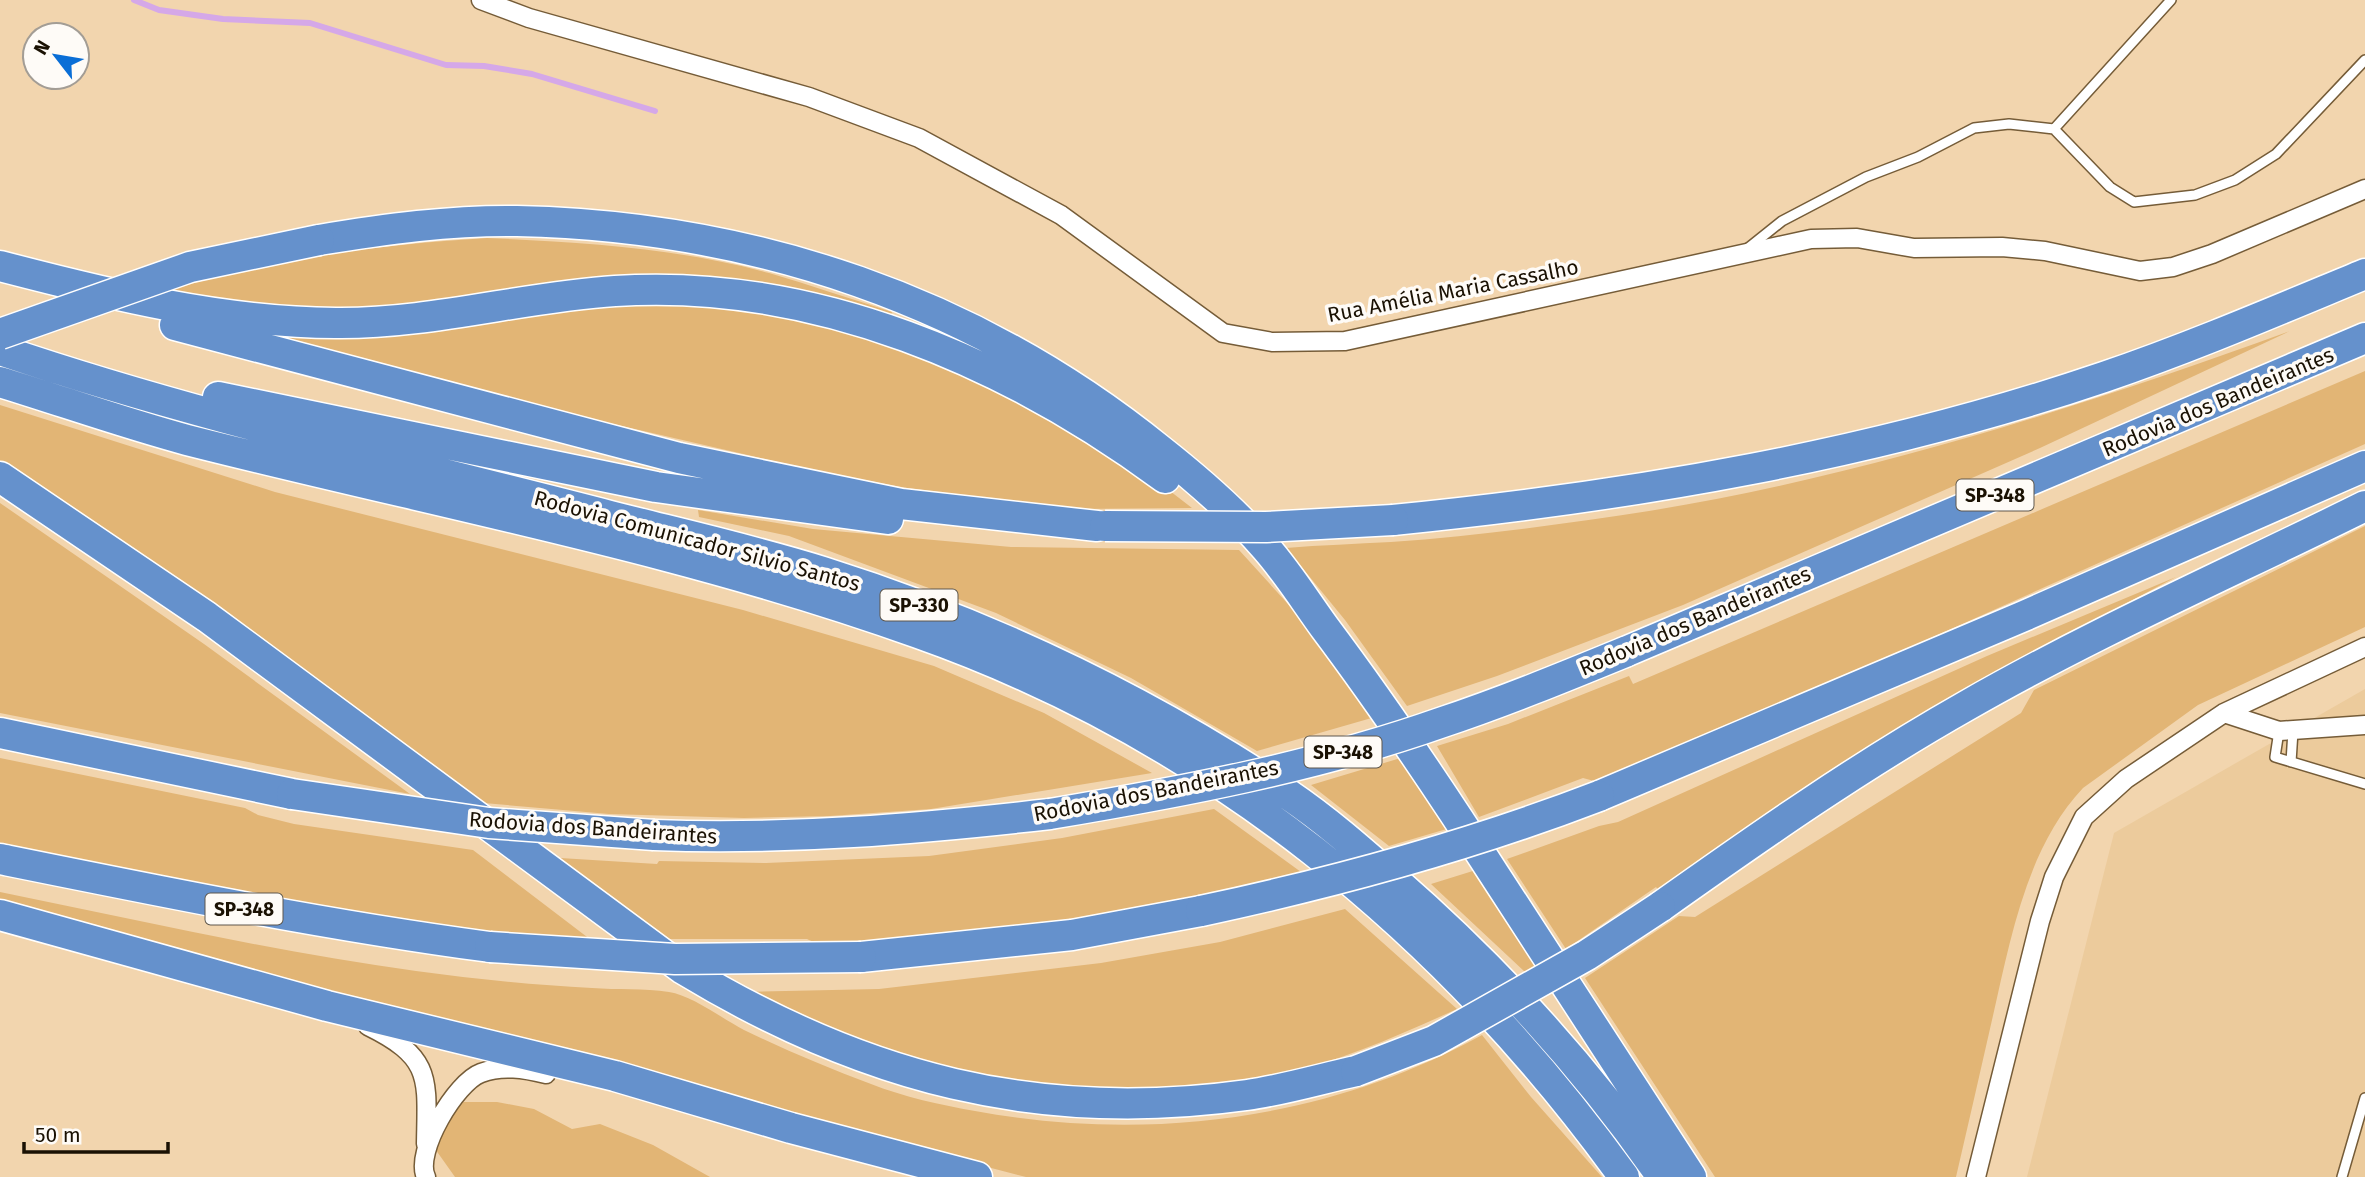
<svg xmlns="http://www.w3.org/2000/svg" width="2365" height="1177" font-family="'Fira Sans',sans-serif">
<rect width="100%" height="100%" fill="#f2d5ae"/>
<path fill="#eccb9c" d="M2365,689V1177H2027L2114,833Z"/>
<path fill="#e2b575" d="M487,238C581,242 677,248 769,273C810,285 851,299 892,312L889,321L805,299L350,313L151,296C260,260 373,245 487,238Z
M599,301L786,310L977,375L1157,481L1192,508L1074,509L907,488L821,472L561,412L274,336L275,328Z
M2290,331L2040,448L1683,605L1497,676L1407,706L1345,620L1286,548C1321,545 1356,544 1391,542C1477,536 1564,524 1649,511C1868,475 2081,407 2290,331Z
M2365,371V444L1696,743L1594,781L1583,778L1479,817L1437,746L1508,724L1629,676L1633,684Z
M0,405L275,492L743,610L934,666L1044,713L1152,773L931,809L830,816L744,818L609,814L472,802L0,463Z
M0,503L204,644L410,794L0,713Z
M698,510L813,529L1011,547L1239,550L1308,626L1375,717L1257,751L1131,678L996,613L789,536L699,517Z
M2365,526V627L2198,705L2083,788C2026,848 2010,942 1992,1020C1980,1073 1968,1125 1956,1177H1715L1585,978L1679,916L1695,917L2021,713L2034,690Z
M2176,577L2040,649L1660,892L1656,887L1566,949L1507,859L1599,826L1618,822L1987,656Z
M1404,757L1450,828L1389,846L1311,785Z
M0,758L245,808L258,815L294,824L473,850L591,940L424,926L0,846Z
M1214,809L1301,872C1172,908 1040,925 907,938C881,941 829,951 807,939H660L544,857L657,864L659,861L766,863L929,856L1062,838Z
M1476,870L1537,965L1525,972L1431,884Z
M0,892C138,920 276,952 416,971C474,979 533,985 592,988C617,990 644,988 669,992C691,995 723,1019 744,1030C785,1050 828,1068 871,1084C904,1097 941,1105 975,1111C1148,1143 1328,1120 1482,1035L1531,1097L1602,1177H1026L0,909Z
M1345,909L1457,1009C1400,1035 1341,1061 1279,1075C1164,1102 997,1093 887,1052C839,1034 792,1012 745,992L879,989L1101,963L1220,942Z
M463,1102H497L534,1109L572,1129L600,1124L653,1145L710,1177H455L433,1146L439,1110Z"/>
<g fill="none" stroke-linecap="round" stroke-linejoin="round">
<path stroke="#d5a8e8" stroke-width="6" d="M134,0L159,10L223,19L310,23L446,65L484,66L532,74L655,111"/>
<defs>
<path id="lane" d="M2054,129L2171,0
M1747,249L1782,221L1866,177L1918,157L1974,128L2009,124L2054,129L2110,187L2134,202L2195,195L2235,180L2276,154L2365,60
M2279,731L2275,757L2365,784
M2291,762L2293,731
M2342,1177L2365,1098"/>
<path id="street" d="M481,0L529,18L809,97L919,138L1061,215L1223,333L1272,342L1345,341L1811,239L1857,238L1914,248L2002,247L2045,251L2140,271L2173,267L2212,254L2365,189
M2224,713L2279,731L2365,725
M368,1026C433,1058 427,1078 426,1144
M426,1177C414,1152 456,1082 481,1073C502,1065 525,1069 546,1074
M1976,1177L2040,921L2054,877L2084,817L2126,779L2224,713L2365,647"/>
<path id="highway" d="M319,240C385,229 451,220 517,221C754,226 976,301 1160,450C1198,480 1235,512 1266,548C1288,573 1306,602 1325,628C1385,708 1440,790 1494,874C1559,975 1626,1076 1691,1177
M0,266C111,295 221,322 336,323C430,324 522,297 615,291C814,278 1008,362 1165,478
M175,325L679,458L901,504L1097,526
M0,350C200,418 406,463 610,516C681,534 753,550 823,572C988,624 1145,699 1289,795C1326,820 1360,850 1393,879C1494,967 1586,1067 1662,1177
M0,382C62,401 124,423 187,440C431,502 681,548 918,633C1209,736 1445,929 1624,1177
M218,397L656,487L888,519
M0,477L207,617L683,969C863,1078 1037,1124 1247,1095C1283,1090 1320,1079 1356,1071
M1393,520C1634,496 1874,455 2104,377C2192,347 2278,310 2365,274
M1625,652L2365,338
M0,733L292,794
M1599,796L2024,616L2365,466
M654,835C788,840 918,829 1050,814
M0,859C163,892 325,925 490,947
M1660,907C1760,836 1860,766 1966,706C2095,632 2232,572 2365,506
M0,915L327,1006L615,1076L791,1128L977,1177
M861,957L1072,935L1201,911"/>
</defs>
<use href="#lane" stroke="#755c38" stroke-width="12"/>
<use href="#street" stroke="#755c38" stroke-width="21"/>
<use href="#highway" stroke="#fff" stroke-width="33"/>
<use href="#lane" stroke="#fff" stroke-width="9"/>
<use href="#street" stroke="#fff" stroke-width="18"/>
<use href="#highway" stroke="#6591cc" stroke-width="30"/>
<defs>
<path id="highway-bridge" d="M0,334L190,267L319,240
M1105,526L1266,527L1393,520
M292,794L489,823L654,835
M1050,814C1181,792 1315,767 1440,723C1503,702 1564,677 1625,652
M1201,911C1337,882 1469,846 1599,796
M490,947L675,959L861,957
M1356,1071L1434,1041L1587,955L1660,907"/>
</defs>
<use href="#highway-bridge" stroke="#fff" stroke-width="33" stroke-linecap="butt"/>
<use href="#highway-bridge" stroke="#6591cc" stroke-width="30"/>
</g>
<g text-anchor="middle" dominant-baseline="central" stroke-width="7" stroke-linejoin="round" paint-order="stroke">
<g fill="#fefbf7" stroke="#5e574c" stroke-width="2">
<rect x="1956.5" y="479.5" width="77" height="31" rx="5"/>
<rect x="880.5" y="589.5" width="77" height="31" rx="5"/>
<rect x="1304.5" y="736.5" width="77" height="31" rx="5"/>
<rect x="205.5" y="893.5" width="77" height="31" rx="5"/>
</g>
<g font-size="19" font-weight="bold" fill="#1a1103">
<text x="1995" y="495">SP-348</text>
<text x="919" y="605">SP-330</text>
<text x="1343" y="752">SP-348</text>
<text x="244" y="909">SP-348</text>
</g>
<g font-size="21" fill="#1a1103" stroke="#fefbf7">
<text transform="translate(1453 291) rotate(-11)">Rua Amélia Maria Cassalho</text>
<text transform="translate(2218 402) rotate(-23)">Rodovia dos Bandeirantes</text>
<text transform="translate(697 541) rotate(15)">Rodovia Comunicador Silvio Santos</text>
<text transform="translate(1695 621) rotate(-23)">Rodovia dos Bandeirantes</text>
<text transform="translate(1156 791) rotate(-11)">Rodovia dos Bandeirantes</text>
<text transform="translate(593 828) rotate(4)">Rodovia dos Bandeirantes</text>
</g>
</g>
<g transform="translate(56 56) rotate(301)"><circle r="33" fill="#fefbf7" stroke="#a39d95" stroke-width="2"/>
<path d="M0-5L12 26L0 18L-12 26Z" fill="#0a6ed6"/>
<text y="-10" font-size="19" font-weight="bold" text-anchor="middle" fill="#1a1103">N</text>
</g>
<path d="M24 1142v10h144v-10" fill="none" stroke="#1a1103" stroke-width="3.5"/>
<text x="35" y="1142" font-size="21" fill="#1a1103" stroke="#fefbf7" stroke-width="5" paint-order="stroke">50 m</text>
</svg>
